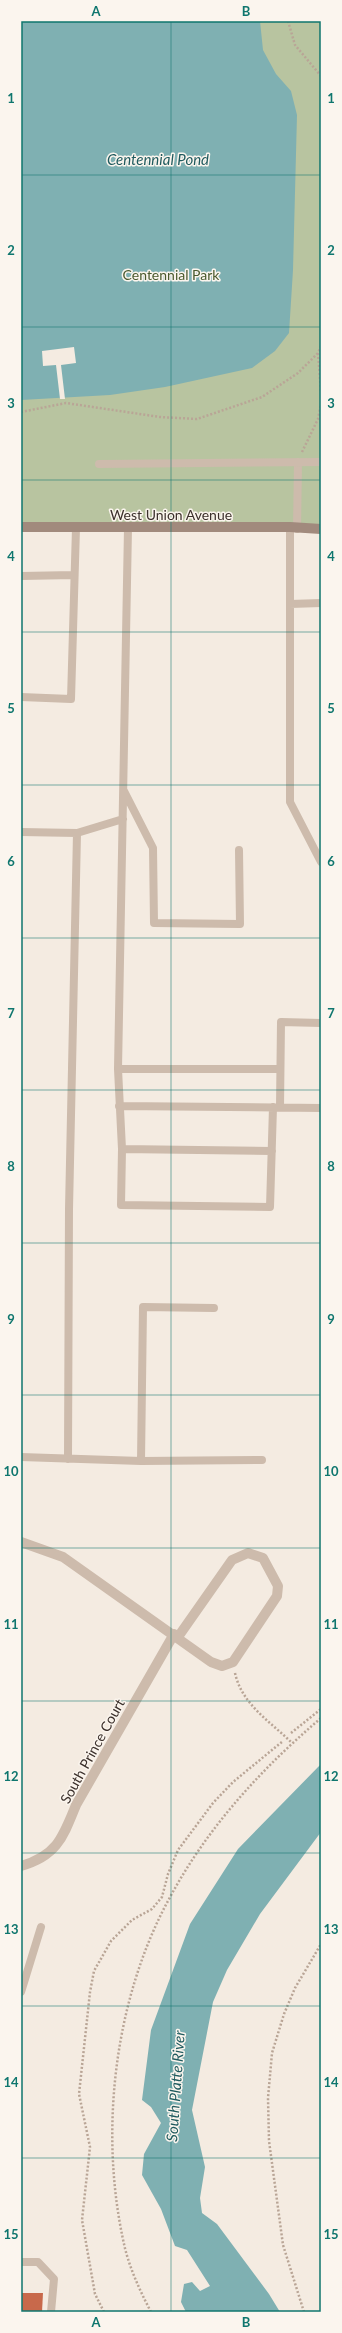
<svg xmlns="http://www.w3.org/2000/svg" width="342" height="2333" font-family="Lato,sans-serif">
<rect width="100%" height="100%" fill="#f4ebe1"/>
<path fill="#b8c4a0" d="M21,21H321V527H21Z"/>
<path fill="#7fb0b2" d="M21,21H260L263,50L276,74L291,91L297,115L293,270L289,333L275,351L252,368L165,387L110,395L21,400Z
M321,1764V1832L260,1914L227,1970L213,2002L192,2110L205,2167L200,2198L202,2213L217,2224L269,2294L280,2312H186L181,2302L184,2284L192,2282L200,2291L210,2286L187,2250L175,2246L161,2209L142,2175L144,2154L161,2123L151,2107L142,2100L151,2030L190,1924L238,1849Z"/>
<path fill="#f4ebe1" d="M74,347L76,363L61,365L65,399H60L56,365L43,366L42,351Z"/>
<path fill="#c8694b" d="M21,2293H43L42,2312H21Z"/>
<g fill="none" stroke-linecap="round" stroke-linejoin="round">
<path stroke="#b9a596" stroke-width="2.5" stroke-dasharray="2 2" stroke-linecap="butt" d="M288,21L295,45L321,76
M318,353L321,392
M21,412L66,403L160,417L197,419L262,397L298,373L318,353L321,346
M302,452L318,419L321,404
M235,1673C242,1705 271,1722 292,1743
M291,1733L321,1709
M104,2312L95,2294L82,2220L90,2147L79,2094L90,1992L94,1971L111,1941L132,1920L152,1909L162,1897L168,1874L178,1850L213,1803L233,1782L283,1741
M151,2312C140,2291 129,2267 124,2244C99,2132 114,2000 169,1899C207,1828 260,1770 321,1718
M304,2312L283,2245L269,2141L268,2098L272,2053L284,2014L295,1988L321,1944"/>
<path stroke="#cdbbac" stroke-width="8" d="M99,464L321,462
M290,527V802L321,862
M128,528L118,1069H280
M297,529L298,462
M21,576L74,575
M290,604L321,603
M21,697L71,699L76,528
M124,791L153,848L154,923L240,924L239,850
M21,832L77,833L123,819
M118,1069L122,1149
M119,1106L321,1108
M280,1107L281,1022L321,1023
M272,1151L122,1149L121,1205L270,1207L273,1107
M21,1457L141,1461L262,1460
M68,1459L69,1209L77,833
M141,1461L143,1307L214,1308
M21,1992L41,1927
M21,2262H38L54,2279L51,2312"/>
<path stroke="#cdbbac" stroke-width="10" d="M21,1542L63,1557L211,1662L222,1666L233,1662L277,1596L278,1586L263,1558L248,1553L232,1560L178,1637
M21,1866C57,1856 63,1837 76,1805L174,1634"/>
<path stroke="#a18a7d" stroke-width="10" d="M21,527H290L321,529"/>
</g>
<path fill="none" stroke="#0f766e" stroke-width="1" stroke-opacity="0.55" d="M171,21V2312M21,175H321M21,327H321M21,480H321M21,632H321M21,785H321M21,938H321M21,1090H321M21,1243H321M21,1395H321M21,1548H321M21,1701H321M21,1853H321M21,2006H321M21,2158H321"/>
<g text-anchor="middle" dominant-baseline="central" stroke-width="3" stroke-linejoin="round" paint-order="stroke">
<g font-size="14" fill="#4a5a2e" stroke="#fbf5ee">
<text x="171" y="274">Centennial Park</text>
</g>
<g font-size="14" fill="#3b302b" stroke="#fbf5ee">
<text x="171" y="514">West Union Avenue</text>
<text transform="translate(92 1751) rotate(-61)">South Prince Court</text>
</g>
<g font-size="15" font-style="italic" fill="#1f5a5e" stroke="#fbf5ee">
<text x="158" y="159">Centennial Pond</text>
<text transform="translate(175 2086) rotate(-86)">South Platte River</text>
</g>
</g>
<rect width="342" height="2333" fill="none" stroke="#fbf5ee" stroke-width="44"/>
<rect x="22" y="22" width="298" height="2289" fill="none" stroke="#0f766e" stroke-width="1.5"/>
<g font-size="13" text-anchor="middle" font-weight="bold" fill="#0f766e">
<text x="96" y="16">A</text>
<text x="246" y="16">B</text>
<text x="11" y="103">1</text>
<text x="331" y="103">1</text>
<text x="11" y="255">2</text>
<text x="331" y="255">2</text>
<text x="11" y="408">3</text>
<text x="331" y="408">3</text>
<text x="11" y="561">4</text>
<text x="331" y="561">4</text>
<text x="11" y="713">5</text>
<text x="331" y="713">5</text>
<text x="11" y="866">6</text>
<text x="331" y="866">6</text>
<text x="11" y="1018">7</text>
<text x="331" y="1018">7</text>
<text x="11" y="1171">8</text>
<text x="331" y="1171">8</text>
<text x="11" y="1324">9</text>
<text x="331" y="1324">9</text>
<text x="11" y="1476">10</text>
<text x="331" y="1476">10</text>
<text x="11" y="1629">11</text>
<text x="331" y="1629">11</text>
<text x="11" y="1781">12</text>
<text x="331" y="1781">12</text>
<text x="11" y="1934">13</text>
<text x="331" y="1934">13</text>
<text x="11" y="2087">14</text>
<text x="331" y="2087">14</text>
<text x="11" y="2239">15</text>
<text x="331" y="2239">15</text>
<text x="96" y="2327">A</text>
<text x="246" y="2327">B</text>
</g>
</svg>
